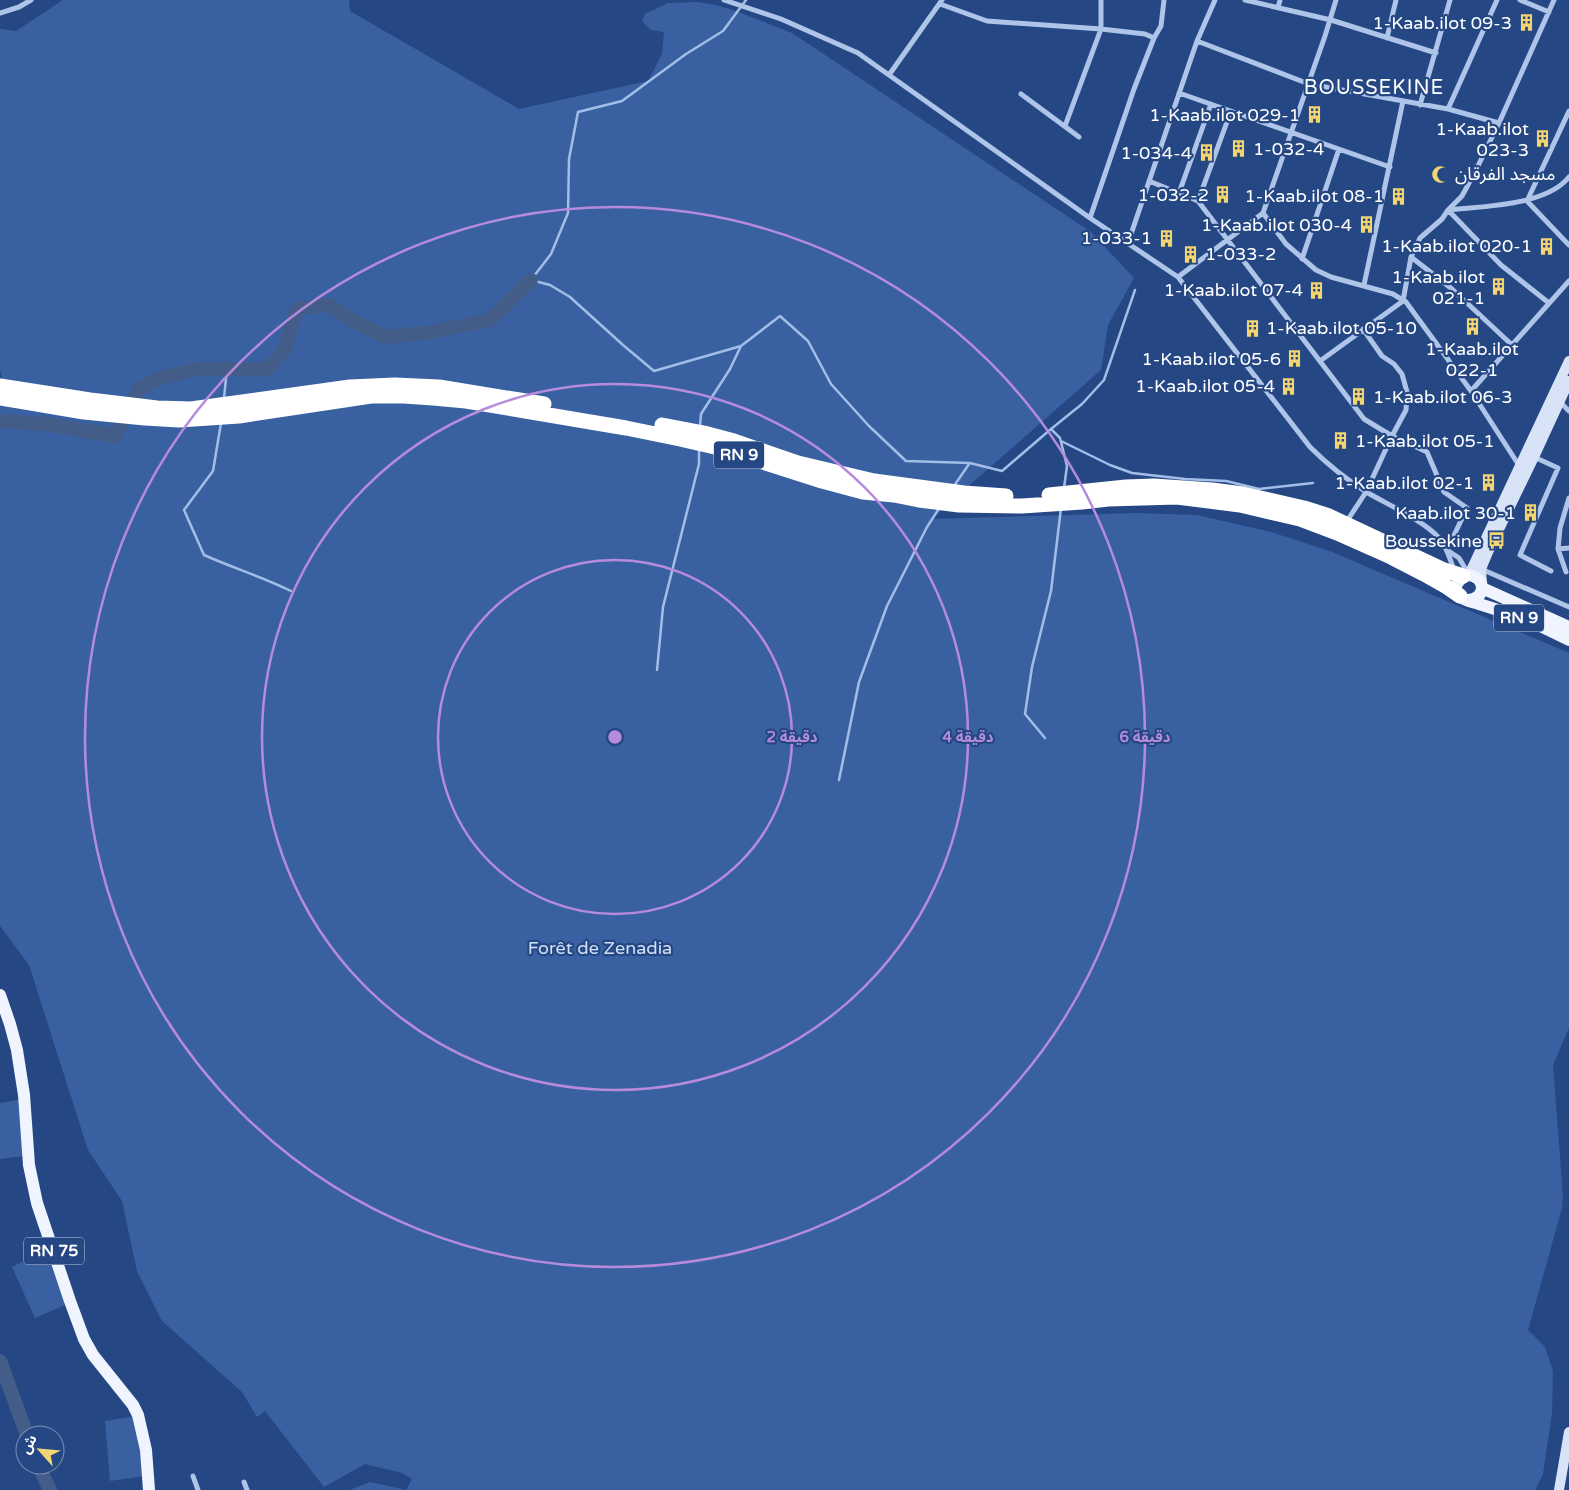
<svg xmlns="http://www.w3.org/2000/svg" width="1569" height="1490" font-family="'Varela Round','Noto Sans Arabic',sans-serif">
<rect width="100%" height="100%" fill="#254884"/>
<path fill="#3961a1" d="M63,0H349L350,11L519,109L648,81L662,54L664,32L651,30L642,21L645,14L668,3L698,2L716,5L733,10L792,33L1091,232L1134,278L1108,325L1101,370L931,519L1136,513L1197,515L1271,532L1332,552L1569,653V1028L1553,1065L1563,1197L1562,1208L1528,1330L1545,1347L1553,1371L1552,1413L1543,1474L1535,1490H350L370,1482L406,1490L412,1479L402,1473L365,1464L324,1487L265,1411L257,1417L242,1392L162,1321L137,1271L122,1201L88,1150L29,965L0,926V379L2,377L0,370V29L16,31Z
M18,1100L24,1156L0,1159V1103Z
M46,1250L65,1305L35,1318L12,1267Z
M135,1416L144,1476L110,1481L105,1421Z"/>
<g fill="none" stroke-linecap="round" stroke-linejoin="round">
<path stroke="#a2bee8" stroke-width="2.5" d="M746,0L723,31L686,54L622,101L578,112L569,159L568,213L551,254L531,280L550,285L570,297L623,345L654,371L741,346L780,316L808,341L831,384L869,426L906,461L970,463L1002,471L1051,429L1082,404L1104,380L1135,290
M224,398L227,369
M221,423L213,471L184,510L204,555C233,568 263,577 291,591
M700,426L701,414L730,369L741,346
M1051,429L1060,438L1067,466L1064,488
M1061,441L1110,465L1132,473L1185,479L1226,481L1259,489L1313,483
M954,486L969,464
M657,670L663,607L699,464V449
M1045,738L1025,714L1032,667L1051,591L1061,508
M839,780L859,682L887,606L927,527L940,507"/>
<path stroke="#445d88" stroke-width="14" d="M0,421L46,424L115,436L139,389L159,378L199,369H268L285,349L297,309L328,305L350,319L385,337L432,332L490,320L531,280
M0,1361L27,1435
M38,1465L50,1490"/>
<path stroke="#aec4e8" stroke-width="5" d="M724,0L781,19L858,53L1090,218L1178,277L1310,447C1327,464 1347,480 1368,493C1387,504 1426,522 1439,538C1447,547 1450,559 1454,570
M1245,0L1331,20L1436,53
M1520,0L1549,12
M940,4L987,21L1101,29L1145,34L1154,38
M1278,8L1280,0
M0,13L19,7L31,0
M1387,38L1396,0
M1197,41L1309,84L1448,109L1499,123
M889,75L942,0
M1179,93L1390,167
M1021,94L1079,137
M1420,105L1450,0
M1448,109L1497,0
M1569,111L1527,201L1569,245
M1065,126L1101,29V0
M1149,181L1198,201L1364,419L1392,436L1427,452L1444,492L1467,508L1447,550
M1179,193L1211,104
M1198,201L1231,111
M1448,210L1501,265L1549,303
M1448,210C1483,206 1546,206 1569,177
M1263,213L1286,244L1316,270L1331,277L1393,294L1406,302L1471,391L1520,467
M1090,218L1134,89L1154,38L1161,26L1164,0
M1128,243L1197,41L1215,0
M1411,257L1452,289L1512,345
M1302,259L1339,149
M1178,277L1263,213L1325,36L1336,0
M1364,285L1403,101
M1320,361L1403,301L1411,257L1420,238L1442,219L1448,210L1462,196L1476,170L1499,123L1554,0
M1471,391L1569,281
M1560,402L1569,411
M1534,457L1558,468L1520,555L1551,571
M1347,521L1366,492L1392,436L1406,410L1407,392L1402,374L1394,364L1382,356L1363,329
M1558,549L1569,548
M1447,550L1459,558L1468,573
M1481,569L1569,607
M1566,572L1558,549L1560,528L1569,498
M193,1476L198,1490
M244,1482L247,1490"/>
<path stroke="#d8e3f7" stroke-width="10" d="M1471,575L1472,568L1569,361
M1482,584L1481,569L1488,552L1534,457L1569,381
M1559,1490L1569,1432"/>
<path stroke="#f0f4fe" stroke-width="12" d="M1482,588L1569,627
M1467,600C1485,600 1488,579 1469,575C1459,577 1450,589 1461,597C1465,601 1473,602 1479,604C1495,609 1511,614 1527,620C1541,626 1555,633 1569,640
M0,995L10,1024L17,1050L24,1095L29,1165L37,1203L70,1301L84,1339L93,1355L133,1405L138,1415L146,1450L149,1490"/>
<path stroke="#fff" stroke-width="15" d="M0,386L90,400L157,408L191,409L350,387L395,385L439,387L544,404
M0,398L84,412L145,418L179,420L239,416L371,396H404L433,398L466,401L626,428L680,439L719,448L822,481L863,492L894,495L919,500L959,505L1022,506L1082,502L1108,499L1177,497L1240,505L1300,519L1337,533L1391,557L1424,574L1447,587L1460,596
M662,425L704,433L734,441L798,463L874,481L964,493L1006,496
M1049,495L1126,487L1154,486L1212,490L1243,494L1304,508L1329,516L1444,570L1463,576"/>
</g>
<g fill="none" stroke="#b68bdc" stroke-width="2.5">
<circle cx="615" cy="737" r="177"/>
<circle cx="615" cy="737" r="353"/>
<circle cx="615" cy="737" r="530"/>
</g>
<defs>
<symbol id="building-bare" viewBox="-9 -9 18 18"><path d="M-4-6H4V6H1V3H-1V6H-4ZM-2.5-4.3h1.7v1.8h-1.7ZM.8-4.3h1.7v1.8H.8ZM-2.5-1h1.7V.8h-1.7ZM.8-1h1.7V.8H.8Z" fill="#f2d572" stroke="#254884" stroke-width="2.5" paint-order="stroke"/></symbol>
<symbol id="mosque-bare" viewBox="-9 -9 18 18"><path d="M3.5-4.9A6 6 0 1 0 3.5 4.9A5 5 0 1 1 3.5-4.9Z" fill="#f2d572" stroke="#254884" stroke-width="2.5" paint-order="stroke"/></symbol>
<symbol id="bus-bare" viewBox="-9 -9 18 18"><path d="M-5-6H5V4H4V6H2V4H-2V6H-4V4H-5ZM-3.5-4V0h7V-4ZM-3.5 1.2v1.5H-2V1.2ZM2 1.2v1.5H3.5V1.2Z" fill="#f2d572" stroke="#254884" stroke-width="2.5" paint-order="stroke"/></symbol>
</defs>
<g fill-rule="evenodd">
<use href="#building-bare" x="1514" y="10" width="25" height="25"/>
<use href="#building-bare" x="1302" y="102" width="25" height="25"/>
<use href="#building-bare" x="1530" y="126" width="25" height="25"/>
<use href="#building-bare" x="1226" y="136" width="25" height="25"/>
<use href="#building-bare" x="1194" y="140" width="25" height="25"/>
<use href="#mosque-bare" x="1428" y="162" width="25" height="25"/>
<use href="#building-bare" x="1210" y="182" width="25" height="25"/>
<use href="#building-bare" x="1386" y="184" width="25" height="25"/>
<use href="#building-bare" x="1354" y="212" width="25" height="25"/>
<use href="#building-bare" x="1154" y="226" width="25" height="25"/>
<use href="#building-bare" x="1534" y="234" width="25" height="25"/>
<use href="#building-bare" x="1178" y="242" width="25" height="25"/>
<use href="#building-bare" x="1486" y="274" width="25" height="25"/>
<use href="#building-bare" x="1304" y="278" width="25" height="25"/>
<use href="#building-bare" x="1460" y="314" width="25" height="25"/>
<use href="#building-bare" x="1240" y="316" width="25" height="25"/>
<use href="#building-bare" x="1282" y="346" width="25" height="25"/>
<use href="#building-bare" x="1276" y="374" width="25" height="25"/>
<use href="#building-bare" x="1346" y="384" width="25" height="25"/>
<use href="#building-bare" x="1328" y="428" width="25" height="25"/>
<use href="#building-bare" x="1476" y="470" width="25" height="25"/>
<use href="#building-bare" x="1518" y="500" width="25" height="25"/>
<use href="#bus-bare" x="1484" y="528" width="25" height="25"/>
</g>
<g text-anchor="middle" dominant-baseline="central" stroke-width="4.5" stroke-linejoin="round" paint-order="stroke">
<g fill="#254884" stroke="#bec8da" stroke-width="1">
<rect x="714" y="441.5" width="50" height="27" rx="4"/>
<rect x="1494" y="604.5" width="50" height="27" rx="4"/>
<rect x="24" y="1237.5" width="60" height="27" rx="4"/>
</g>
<g font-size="16" font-weight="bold" fill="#fff">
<text x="739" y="455">RN 9</text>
<text x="1519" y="618">RN 9</text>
<text x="54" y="1251">RN 75</text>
</g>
<g font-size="18" fill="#fff" stroke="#254884" text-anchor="end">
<text x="1512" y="23">1-Kaab.ilot 09-3</text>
<text x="1300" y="115">1-Kaab.ilot 029-1</text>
<text x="1529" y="129">1-Kaab.ilot<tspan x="1529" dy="21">023-3</tspan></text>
<text x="1253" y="149" text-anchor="start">1-032-4</text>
<text x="1192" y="153">1-034-4</text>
<text x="1455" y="174" text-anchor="start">مسجد الفرقان</text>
<text x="1209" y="195">1-032-2</text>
<text x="1384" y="196">1-Kaab.ilot 08-1</text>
<text x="1352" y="225">1-Kaab.ilot 030-4</text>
<text x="1152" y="238">1-033-1</text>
<text x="1532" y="246">1-Kaab.ilot 020-1</text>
<text x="1205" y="254" text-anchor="start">1-033-2</text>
<text x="1485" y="277">1-Kaab.ilot<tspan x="1485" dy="21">021-1</tspan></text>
<text x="1303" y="290">1-Kaab.ilot 07-4</text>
<text x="1266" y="328" text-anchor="start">1-Kaab.ilot 05-10</text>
<text x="1472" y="349" text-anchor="middle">1-Kaab.ilot<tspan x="1472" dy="21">022-1</tspan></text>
<text x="1281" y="359">1-Kaab.ilot 05-6</text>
<text x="1275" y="386">1-Kaab.ilot 05-4</text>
<text x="1373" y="397" text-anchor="start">1-Kaab.ilot 06-3</text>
<text x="1355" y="441" text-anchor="start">1-Kaab.ilot 05-1</text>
<text x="1474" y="483">1-Kaab.ilot 02-1</text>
<text x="1516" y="513">Kaab.ilot 30-1</text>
<text x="1482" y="541">Boussekine</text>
</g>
<g font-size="18" fill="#d2e0f6" stroke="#254884">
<text x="600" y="948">Forêt de Zenadia</text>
</g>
<g font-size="20" letter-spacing="1" fill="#fff" stroke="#254884">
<text x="1374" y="88">BOUSSEKINE</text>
</g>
</g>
<circle cx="615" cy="737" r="8" fill="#b68bdc" stroke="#254884" stroke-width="2.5"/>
<g font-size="15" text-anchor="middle" font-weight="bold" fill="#b68bdc" stroke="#254884" stroke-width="4.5" stroke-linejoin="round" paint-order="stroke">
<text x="792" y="742">2 دقيقة</text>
<text x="968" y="742">4 دقيقة</text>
<text x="1145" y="742">6 دقيقة</text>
</g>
<g transform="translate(40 1450) rotate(297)"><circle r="24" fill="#254884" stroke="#7c91b5"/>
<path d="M0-4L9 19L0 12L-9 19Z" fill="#f2d572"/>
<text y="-8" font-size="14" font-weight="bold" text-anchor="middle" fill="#ffffff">ش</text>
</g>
</svg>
